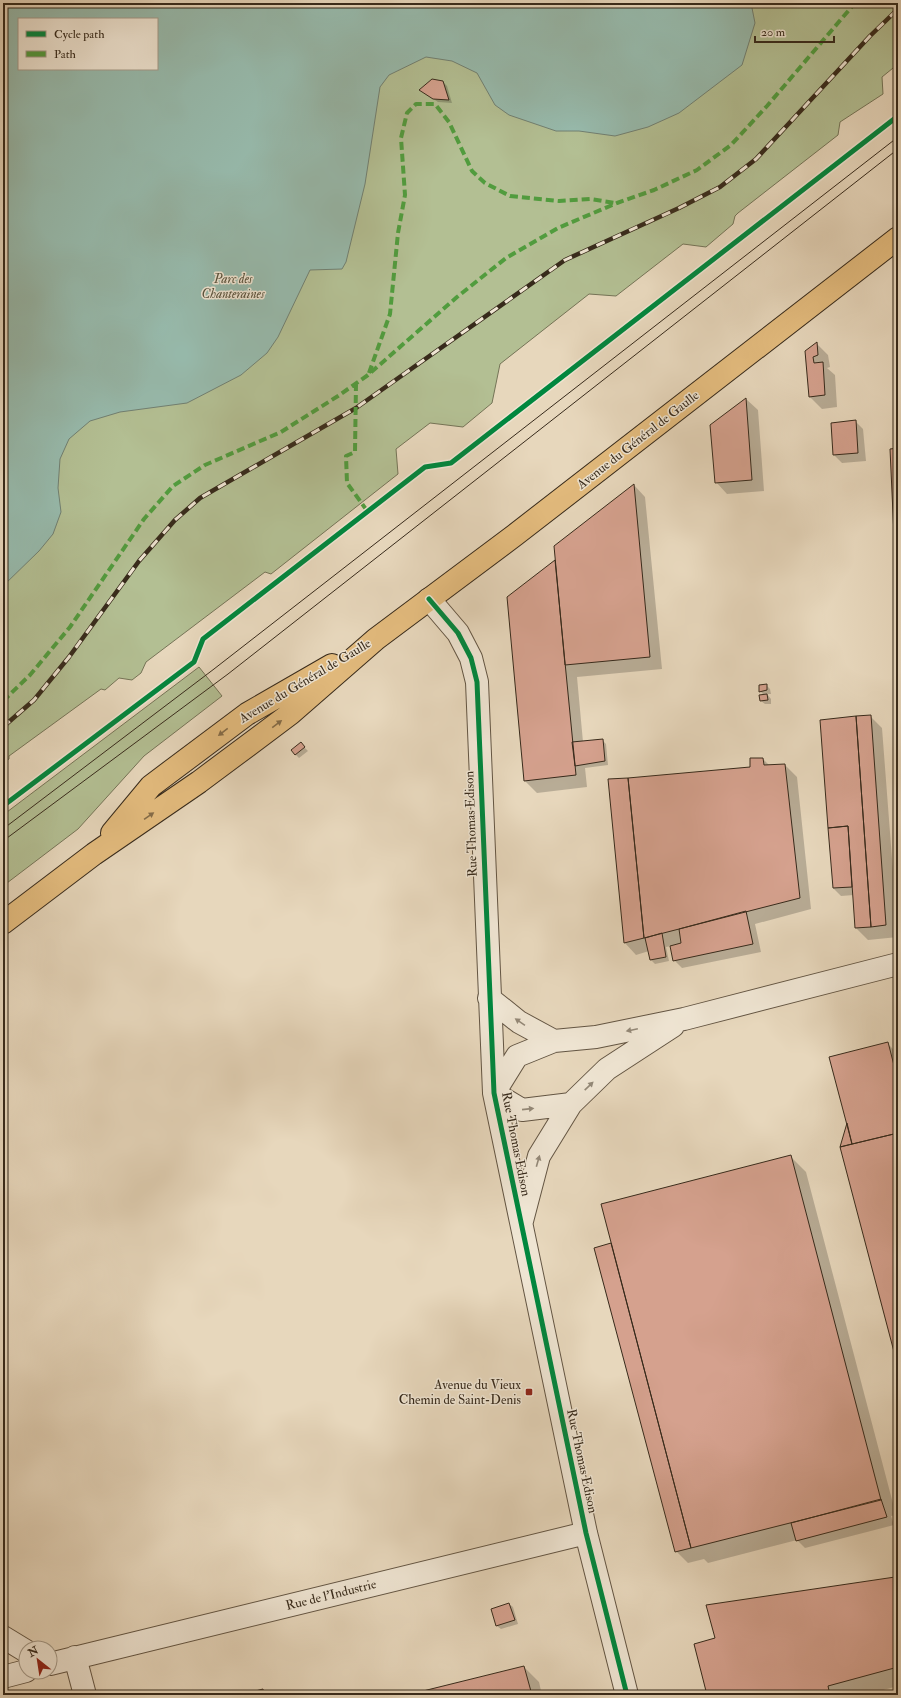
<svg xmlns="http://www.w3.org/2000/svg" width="901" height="1698" font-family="'IM FELL Double Pica',serif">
<rect width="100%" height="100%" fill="#e7d7bc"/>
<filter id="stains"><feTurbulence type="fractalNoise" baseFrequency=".005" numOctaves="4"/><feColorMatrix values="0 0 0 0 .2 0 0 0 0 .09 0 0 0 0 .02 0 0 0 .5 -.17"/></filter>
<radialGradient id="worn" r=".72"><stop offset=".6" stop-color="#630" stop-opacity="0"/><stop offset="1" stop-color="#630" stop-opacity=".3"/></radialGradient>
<path fill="#b3bf93" stroke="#757457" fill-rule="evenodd" d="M3,3H898V64L882,77L883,94L840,122L838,135L738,213L735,216L733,224L706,247L683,244L616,296L589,294L500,364L492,403L463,427L430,423L396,449L398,474L271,574L265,572L146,662L141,673L132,680L119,678L105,690L101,689L9,756V759L3,763ZM19,19H157V69H19Z
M199,667L222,696L144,756L78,829L3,886V815Z"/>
<path fill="#97baac" stroke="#718072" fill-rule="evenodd" d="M3,3H755L752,8L755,23L742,65L679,113L648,127L615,136L579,131H556L509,115L495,105L477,73L452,61L426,57L389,75L380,87L365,184L346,262L342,269L310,270L278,337L267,353L241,375L187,403L120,412L90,421L69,439L60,459L58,488L61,512L53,534L39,551L3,586ZM19,19H157V69H19Z"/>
<path fill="#0003" d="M443,82L447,86L452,103L438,102L424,93Z
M817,344L828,355L830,367L827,368L835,375L837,407L822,409L810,397L806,352Z
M746,399L758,410L764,491L727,494L716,482L712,425Z
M855,421L863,429L866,461L842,463L834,455Z
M634,485L645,497L662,669L577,677L583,742L602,740L606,744L608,765L585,768L587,787L537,793L525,781L508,597L556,560Z
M766,685L770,689L771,694H767L771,699V704H765L761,701L764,695L760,691Z
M870,716L882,728L898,937L868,940L856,928L854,895L841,896L833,888Z
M304,747L308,751L299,758L295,754Z
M763,759L770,766L785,765L797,777L811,909L755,924L761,952L682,968L674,960L671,946L666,947L669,961L655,964L651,960L649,951L636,955L625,943L751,768Z
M887,1043L898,1054V1363L841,1147L847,1125Z
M790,1156L806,1172L896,1515L891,1516L894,1525L805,1548L797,1540L708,1563L704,1559L688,1563L676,1551L595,1249L612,1244Z
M895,1578L898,1581V1686L865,1695H708Z
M509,1604L513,1607L518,1624L501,1629L497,1626Z
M524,1667L539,1682L542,1695H413Z"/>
<path fill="#d5a18e" stroke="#372a1b" d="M432,79L443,81L449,100L433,99L419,90Z
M817,342L818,355L813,357L814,363L823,362L825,395L809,397L805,351Z
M746,398L752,480L715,483L710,425Z
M856,420L858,453L833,455L831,423Z
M898,448V600H897L890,449Z
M634,484L650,657L565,665L554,546Z
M555,560L576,775L524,781L507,597Z
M767,684V690L759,692V685Z
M767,694L768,700L760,701L759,695Z
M871,715L886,925L871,927L856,716Z
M856,716L871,927L855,928L848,826L828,828L820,720Z
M603,739L605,761L575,766L572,742Z
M301,742L305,747L295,755L291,750Z
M750,758H763L764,765L785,764L800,898L644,938L628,778L750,767Z
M628,778L644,938L624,943L608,779Z
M848,826L852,887L833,888L828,828Z
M746,911L753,944L673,961L670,946L681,943L679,929Z
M662,933L666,957L650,960L645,938Z
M888,1042L898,1081V1133L852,1144L829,1057Z
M847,1123L852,1144L840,1147Z
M898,1133V1367L840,1147Z
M791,1155L881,1500L691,1548L601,1204Z
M611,1243L691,1548L675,1552L594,1248Z
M881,1499L887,1517L796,1541L791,1523Z
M895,1577L898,1587V1667L828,1686L830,1695H707L694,1644L715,1638L706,1605Z
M509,1603L515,1620L496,1626L491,1609Z
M524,1666L532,1695H428L427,1690Z
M263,1689L264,1695H240Z
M427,1690L428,1695H409Z"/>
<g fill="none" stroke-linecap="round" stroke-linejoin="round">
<defs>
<path id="minor" d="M429,599L458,633L471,658L477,682L494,1093L586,1533L627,1695
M489,998L519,1022L554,1041
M494,1093L517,1056L554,1041L596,1037L684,1019L898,964
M494,1093L522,1110L571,1104
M522,1221L539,1156L571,1104L607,1069L673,1026
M3,1637L26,1651
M75,1657L85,1695
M50,1664L586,1533
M3,1677L26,1671"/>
<path id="major" d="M112,833L151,786L247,714L332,665
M3,923L94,854L199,782L290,714L376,639L515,535L898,238"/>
</defs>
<use href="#minor" stroke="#635543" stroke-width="24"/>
<use href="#major" stroke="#372a1b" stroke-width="24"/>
<use href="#minor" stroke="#efe5d3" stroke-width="22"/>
<use href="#major" stroke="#e4bc7e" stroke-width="22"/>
<path stroke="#372a1b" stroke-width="1" d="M3,829L214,669L898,137
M3,841L228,674L898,149"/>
<defs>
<path id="rail" d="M3,727L34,700L69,657L139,561L175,520L200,498L356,408L565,260L679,208L720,187L756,159L870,36L898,9"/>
</defs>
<use href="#rail" stroke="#372a1b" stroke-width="4.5"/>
<use href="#rail" stroke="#efe5d3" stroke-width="3" stroke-dasharray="9" stroke-linecap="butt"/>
<path stroke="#519c3e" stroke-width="4" stroke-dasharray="8 4" stroke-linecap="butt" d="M369,373L390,314L398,233L405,195L401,138L407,113L416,104H435L449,122L472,171L485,183L510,196L559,201L590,199L615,203
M356,383L355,452L346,456L347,483L368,512
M3,701L30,675L70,627L144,519L173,486L205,465L281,432L338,396L368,375L457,297L506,258L558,228L617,203L654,190L697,170L731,145L767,106L855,3"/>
<defs>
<path id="cycleway" d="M429,599L458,633L471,658L477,682L494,1093L586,1533L627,1695
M3,806L194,662L203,639L425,467L451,463L898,116"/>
</defs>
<use href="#cycleway" stroke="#efe5d3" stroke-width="8"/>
<use href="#cycleway" stroke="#00873e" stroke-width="5"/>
</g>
<defs><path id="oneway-solid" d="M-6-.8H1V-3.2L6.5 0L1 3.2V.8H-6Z"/></defs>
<g fill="#856c48">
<use href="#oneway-solid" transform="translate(277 724) rotate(-37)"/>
<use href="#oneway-solid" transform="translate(223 732) rotate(142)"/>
<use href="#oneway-solid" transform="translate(149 816) rotate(-35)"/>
</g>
<g fill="#938877">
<use href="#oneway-solid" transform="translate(520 1022) rotate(-146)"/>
<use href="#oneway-solid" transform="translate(632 1030) rotate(168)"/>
<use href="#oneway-solid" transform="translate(589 1086) rotate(-44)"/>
<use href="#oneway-solid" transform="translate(528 1109) rotate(-6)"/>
<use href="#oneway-solid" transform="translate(538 1161) rotate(-74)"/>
</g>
<rect fill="#8f2418" stroke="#efe5d3" stroke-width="1.5" x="525" y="1388" width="8" height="8" rx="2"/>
<g text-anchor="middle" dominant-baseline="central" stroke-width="3" stroke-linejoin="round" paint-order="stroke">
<g font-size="13" font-style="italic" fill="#564f39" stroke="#efe5d3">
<text x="233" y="279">Parc des<tspan x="233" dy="15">Chanteraines</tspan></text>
</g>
<g font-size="13" fill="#372a1b" stroke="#efe5d3">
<text transform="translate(638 440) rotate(-38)">Avenue du Général de Gaulle</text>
<text transform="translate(305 681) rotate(-31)">Avenue du Général de Gaulle</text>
<text transform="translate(471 824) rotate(-92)">Rue Thomas Edison</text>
<text transform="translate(516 1144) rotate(79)">Rue Thomas Edison</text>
<text transform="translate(582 1461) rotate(78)">Rue Thomas Edison</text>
<text transform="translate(331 1595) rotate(-14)">Rue de l'Industrie</text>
</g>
<g font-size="13" fill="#372a1b" stroke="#efe5d3" text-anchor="end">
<text x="521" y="1385">Avenue du Vieux<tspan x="521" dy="15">Chemin de Saint-Denis</tspan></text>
</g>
</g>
<rect width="901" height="1698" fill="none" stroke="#e7d7bc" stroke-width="16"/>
<rect x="4" y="4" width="893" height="1690" fill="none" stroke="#372a1b" stroke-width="2"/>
<rect x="8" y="8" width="885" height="1682" fill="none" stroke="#372a1b"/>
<rect x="18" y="18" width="140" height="52" fill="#efe5d3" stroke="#a59a89"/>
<rect x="26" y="31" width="20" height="6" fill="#00873e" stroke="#a59a89"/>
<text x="54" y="38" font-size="12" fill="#372a1b">Cycle path</text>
<rect x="26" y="51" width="20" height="6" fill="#519c3e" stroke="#a59a89"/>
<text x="54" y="58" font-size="12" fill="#372a1b">Path</text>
<g transform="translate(38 1660) rotate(330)"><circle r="19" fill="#efe5d3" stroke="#a59a89"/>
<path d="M0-3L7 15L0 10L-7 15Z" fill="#8f2418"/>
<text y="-6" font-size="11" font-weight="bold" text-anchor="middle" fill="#372a1b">N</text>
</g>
<path d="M755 36v6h79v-6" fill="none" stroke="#372a1b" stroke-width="2"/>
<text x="761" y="36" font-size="12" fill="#372a1b" stroke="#efe5d3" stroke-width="3" paint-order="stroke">20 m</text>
<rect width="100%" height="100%" filter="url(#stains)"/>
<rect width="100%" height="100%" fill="url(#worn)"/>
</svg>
